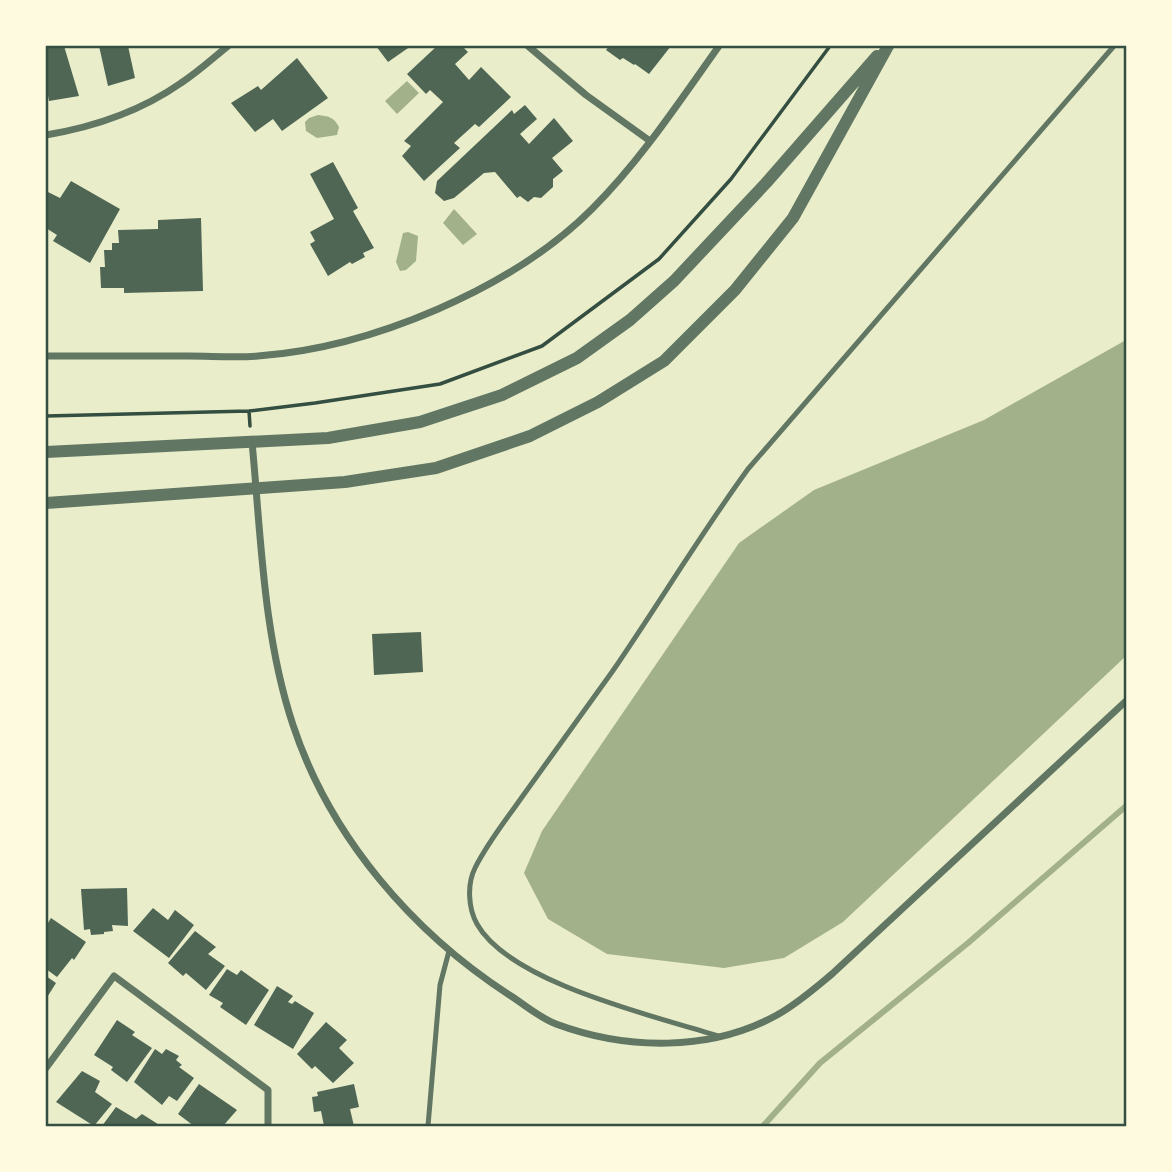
<svg xmlns="http://www.w3.org/2000/svg" width="1172" height="1172" font-family="'Roboto Condensed',sans-serif">
<rect width="100%" height="100%" fill="#e9edc9"/>
<path fill="#a3b18a" d="M407,81L419,93L397,114L385,101Z
M318,115C328,116 334,117 339,127L337,135L317,138L306,131L305,122L309,118Z
M454,209L477,234L463,245L443,223Z
M408,232L418,236L416,261L406,270L400,271L396,262L403,233Z
M1126,340V656L843,922L784,958L724,968L607,954L548,919L524,873L542,831L739,543L814,490L984,420Z"/>
<g fill="none" stroke-linecap="round" stroke-linejoin="round">
<path stroke="#a3b18a" stroke-width="6" d="M763,1126L820,1063L968,943L1126,806"/>
</g>
<path fill="#4f6655" d="M46,46H64L79,96L49,101L46,85Z
M99,46H128L135,78L108,86Z
M376,46H411L388,62Z
M437,46H462L468,52L455,64L469,80L481,67L511,97L479,127L475,124L454,143L460,148L424,181L402,156L411,146L404,141L443,102L430,90L426,94L407,74Z
M609,46H671L649,74L635,64L634,65L623,58L620,60L606,50Z
M297,58L328,98L282,131L273,119L255,132L231,103L258,86L261,90Z
M525,105L537,119L520,134L529,144L554,118L573,141L552,158L563,171L553,179V187L541,198L534,197L528,202L520,196L517,198L495,172L484,173L454,198L444,201L435,193L437,181L512,110L514,114Z
M333,162L358,208L353,211L374,248L363,253L365,257L352,264L350,262L328,276L310,244L315,241L310,232L334,219L310,174Z
M71,181L120,209L90,263L53,241L57,235L46,228V191L60,198Z
M201,218L203,291L124,293V288H101L100,267H105L104,250H112V243H119L118,230L158,229V220Z
M421,632L423,672L374,675L372,634Z
M127,888L128,926L112,925L113,931L104,932V934L91,935L90,929L84,930L81,889Z
M153,908L168,920L175,910L194,925L169,958L133,931Z
M51,918L86,942L74,960L72,958L57,977L46,969V926Z
M195,931L216,947L208,954L225,966L206,990L186,973L183,976L168,963Z
M227,969L237,975L241,970L269,990L246,1025L220,1007L223,1003L209,995Z
M46,976L56,983L46,999Z
M277,986L293,996L288,1002L292,1004L295,1001L314,1013L293,1049L254,1025Z
M117,1020L135,1032L132,1035L152,1048L127,1082L111,1070L113,1067L94,1055Z
M326,1022L347,1040L339,1048L354,1063L333,1083L315,1066L312,1069L297,1054Z
M155,1049L162,1054L166,1049L179,1056L176,1060L182,1065L179,1067L194,1078L177,1101L169,1096L162,1105L134,1082Z
M82,1071L100,1081L95,1092L112,1104L94,1126L56,1102Z
M199,1084L237,1110L223,1126H194L178,1114Z
M354,1084L359,1107L350,1109L354,1126H324L321,1111L314,1112L312,1097L318,1096L317,1092Z
M116,1107L136,1119L142,1114L161,1126H102Z"/>
<g fill="none" stroke-linecap="round" stroke-linejoin="round">
<path stroke="#344e41" stroke-width="3.5" d="M249,411L250,426
M46,416L249,411L315,403L440,384L542,346L659,259L731,179L830,46"/>
<path stroke="#617663" stroke-width="5" d="M718,1036C655,1016 510,983 477,924C468,908 467,884 475,868C488,842 506,820 522,797C552,755 582,714 612,672C658,605 700,535 748,469L1114,46
M428,1126L440,985L449,951"/>
<path stroke="#617663" stroke-width="7" d="M528,46L586,95L650,141
M46,135C94,127 141,111 181,83C198,72 213,58 228,46
M46,356C93,356 141,356 189,356C212,356 235,358 258,356C370,348 512,289 592,209C641,160 679,102 719,46
M252,442C261,536 263,635 293,725C330,837 413,933 511,996C525,1005 540,1018 556,1024C626,1050 710,1052 777,1015C797,1004 814,989 832,974L1126,701
M46,1068L114,976L268,1090V1126"/>
<path stroke="#617663" stroke-width="12" d="M46,452L328,438L420,422L502,395L577,358L630,320L674,281L766,183L877,56
M46,503L345,482L436,468L530,436L598,402L664,361L735,290L793,218L888,46"/>
</g>
<rect width="1172" height="1172" fill="none" stroke="#fefae0" stroke-width="94"/>
<rect x="47" y="47" width="1078" height="1078" fill="none" stroke="#344e41" stroke-width="2.5"/>
</svg>
